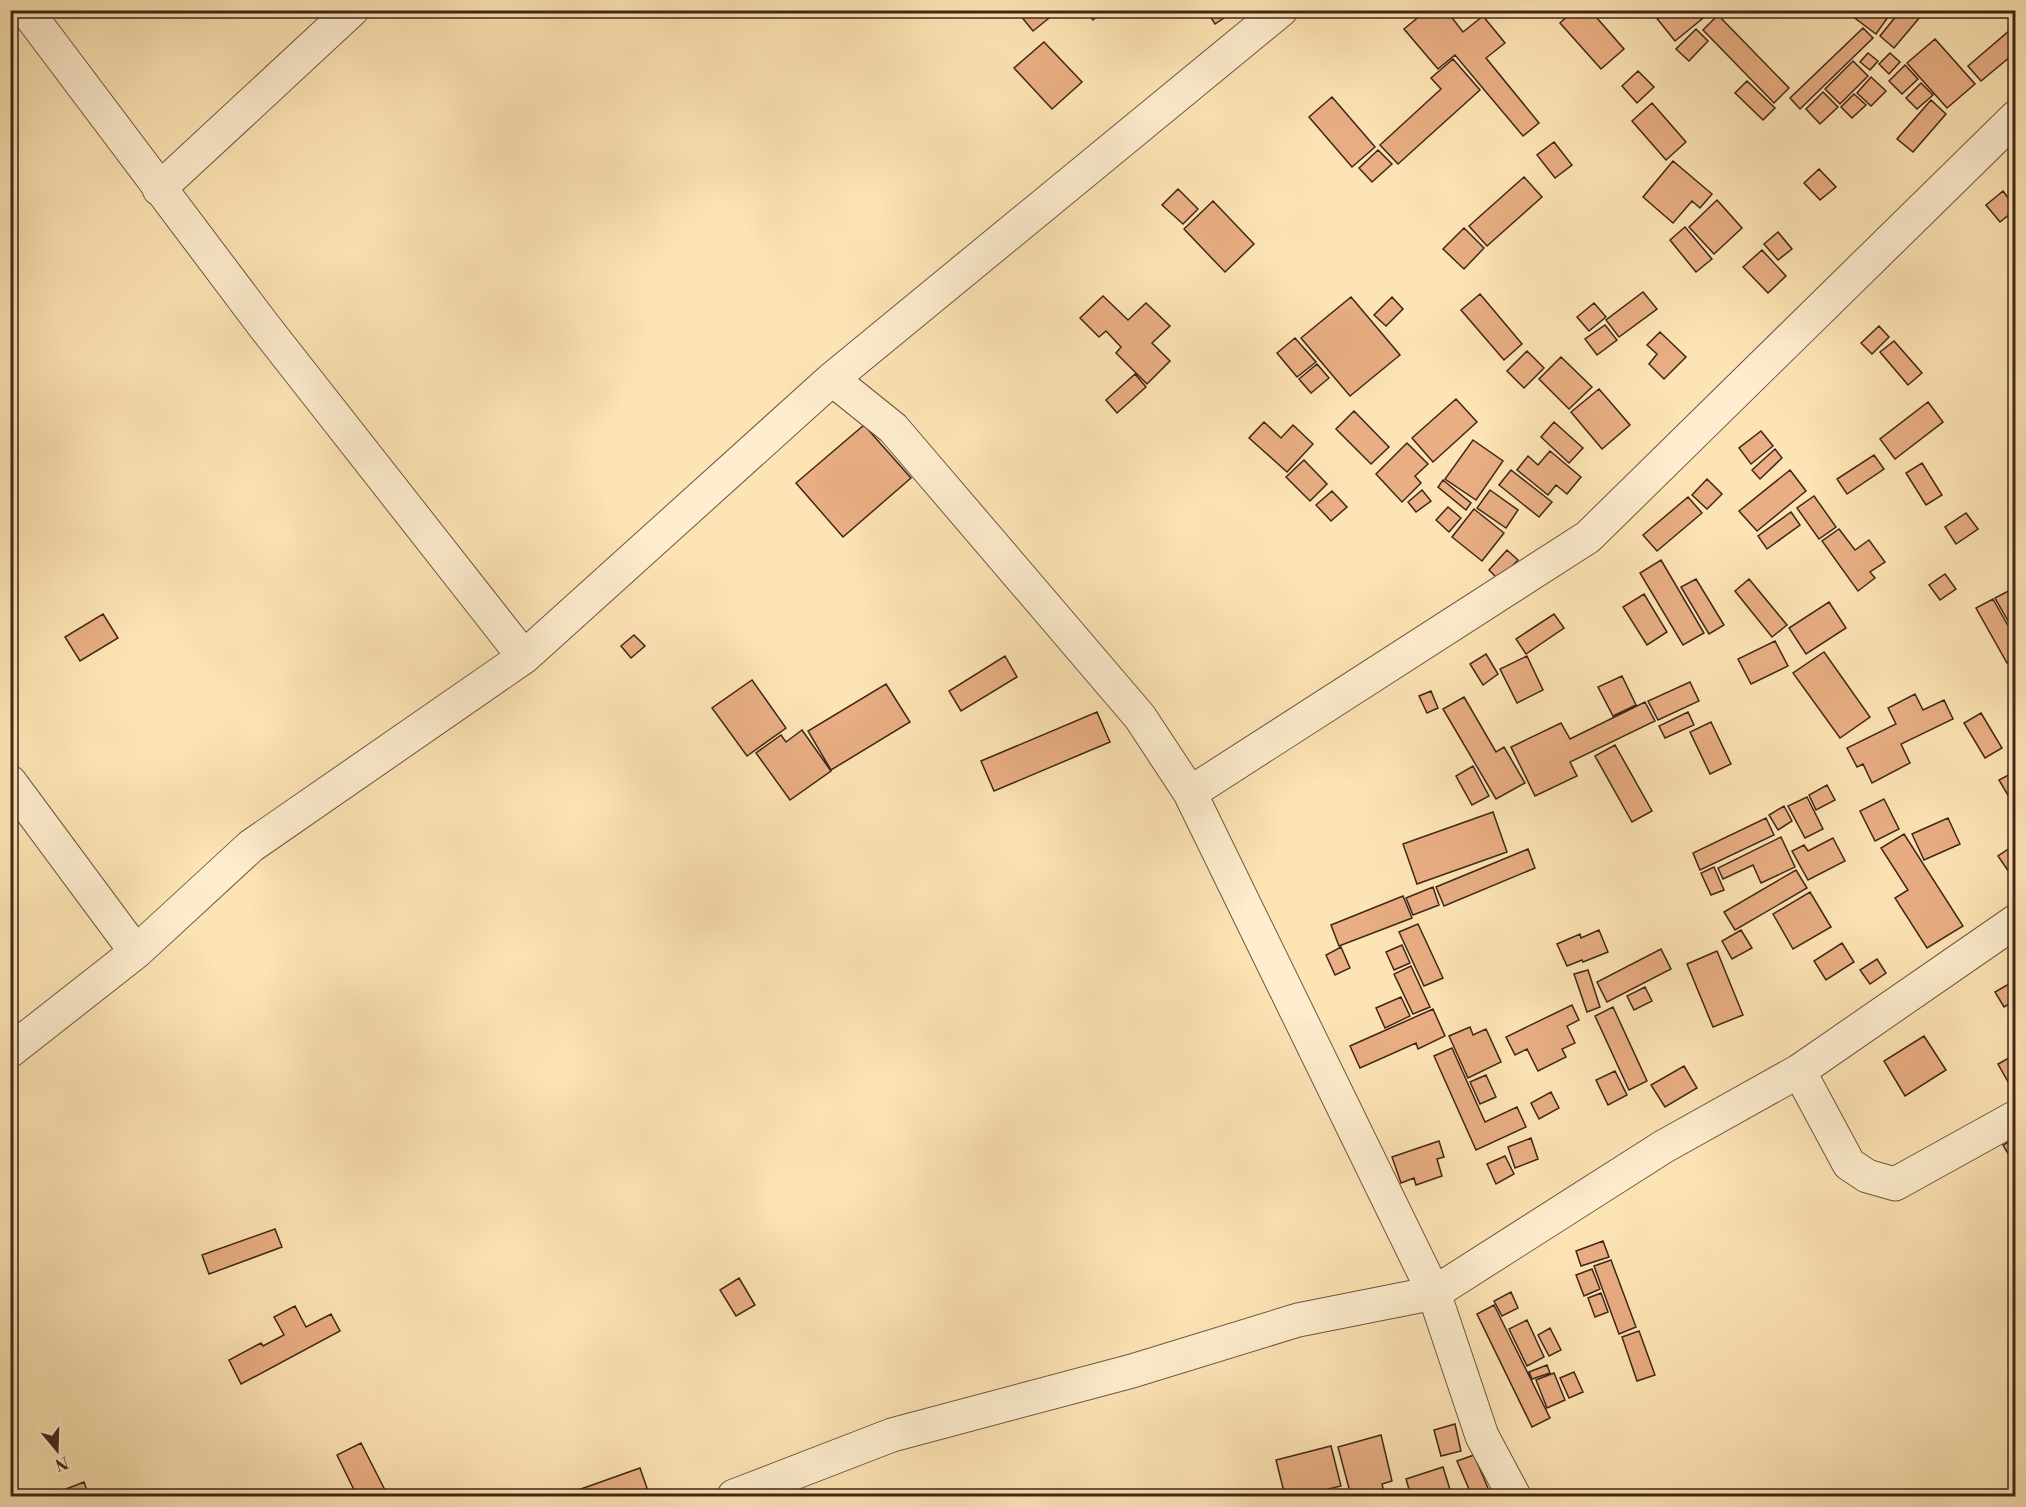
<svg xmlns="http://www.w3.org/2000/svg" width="2026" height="1507" font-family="'Libre Bodoni',serif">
<rect width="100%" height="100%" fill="#fde4b4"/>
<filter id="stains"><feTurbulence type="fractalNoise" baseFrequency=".00333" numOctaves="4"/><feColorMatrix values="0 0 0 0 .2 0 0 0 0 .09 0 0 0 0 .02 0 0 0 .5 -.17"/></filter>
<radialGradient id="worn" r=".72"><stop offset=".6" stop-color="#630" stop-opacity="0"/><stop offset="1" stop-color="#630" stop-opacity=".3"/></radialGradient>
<path fill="#e9ae83" stroke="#402618" stroke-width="1.5" d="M1016,10H1059L1033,31Z
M1085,10H1104L1093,20Z
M1206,10H1236L1215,24Z
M1427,10H1446L1463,32L1483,16L1505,43L1486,58L1539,123L1523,136L1455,55L1438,69L1404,29Z
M1574,10H1590L1624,49L1601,69L1560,23Z
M1662,10H1713L1675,41L1655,16Z
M1844,10H1893L1876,34Z
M1901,10H1926L1894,48L1880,36Z
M1718,15L1789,88L1774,103L1703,30Z
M2016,25V52L1981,81L1968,66Z
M1863,28L1873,38L1800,109L1790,98Z
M1696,29L1708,41L1689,61L1676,49Z
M1935,39L1975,84L1947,108L1907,63Z
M1044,42L1082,82L1052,109L1014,68Z
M1868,53L1878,61L1870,70L1860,62Z
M1890,53L1900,62L1889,74L1879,64Z
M1453,59L1480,90L1398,164L1380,145L1441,89L1431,78Z
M1853,61L1868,76L1840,104L1825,89Z
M1905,65L1918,79L1902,94L1889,81Z
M1638,71L1654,87L1637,103L1622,86Z
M1871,77L1886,91L1871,106L1857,93Z
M1747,81L1775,108L1763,120L1735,93Z
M1921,83L1933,95L1917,109L1906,98Z
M1823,92L1838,107L1820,124L1806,109Z
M1854,94L1866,105L1852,118L1841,107Z
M1332,97L1375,147L1352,167L1309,117Z
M1931,100L1946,114L1913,152L1897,139Z
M1652,103L1686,142L1666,160L1632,121Z
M1554,142L1572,165L1555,178L1537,155Z
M1378,150L1392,164L1372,182L1359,168Z
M1673,161L1712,194L1700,208L1692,201L1673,223L1643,197Z
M1819,169L1836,187L1820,200L1804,183Z
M1524,177L1542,197L1487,246L1469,226Z
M1178,189L1198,209L1183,224L1162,205Z
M2003,191L2016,209L2000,222L1986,205Z
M1717,200L1742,228L1714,254L1689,227Z
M1213,201L1254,244L1225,272L1184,229Z
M1685,227L1712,259L1696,272L1670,240Z
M1464,228L1484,248L1464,269L1443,249Z
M1778,232L1792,249L1778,260L1764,244Z
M1762,250L1786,276L1768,293L1743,267Z
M1643,292L1657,309L1619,337L1606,320Z
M1480,294L1522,344L1504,360L1461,310Z
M1103,296L1128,320L1146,303L1170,326L1152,343L1170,361L1147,384L1116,353L1121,347L1106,331L1099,337L1080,318Z
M1351,297L1400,355L1350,396L1301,338Z
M1392,297L1403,309L1386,326L1374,315Z
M1594,303L1606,317L1589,331L1577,317Z
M1605,325L1617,340L1597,355L1585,339Z
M1879,326L1889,337L1872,354L1861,343Z
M1660,332L1686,357L1664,379L1649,364L1657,354L1647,345Z
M1295,338L1316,362L1297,377L1277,353Z
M1894,341L1922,373L1908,385L1880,352Z
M1527,351L1544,368L1524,388L1507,371Z
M1561,357L1592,387L1569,409L1539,379Z
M1317,364L1329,378L1311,393L1299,379Z
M1135,374L1146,387L1117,413L1106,400Z
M1599,389L1630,425L1602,449L1571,412Z
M1456,399L1477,422L1433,462L1412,438Z
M1928,402L1943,422L1895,459L1880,439Z
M1354,411L1389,447L1371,464L1336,429Z
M1264,422L1281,438L1293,425L1313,444L1287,472L1249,438Z
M1554,422L1583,448L1569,463L1541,437Z
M864,425L911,478L843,537L796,483Z
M1761,431L1773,446L1751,464L1739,448Z
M1473,440L1503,461L1476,500L1445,479Z
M1407,443L1428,464L1415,476L1421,483L1402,502L1376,474Z
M1775,449L1782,458L1760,479L1752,470Z
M1550,451L1581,477L1567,494L1556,485L1548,495L1517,470L1528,456L1538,465Z
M1874,455L1884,469L1847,494L1837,479Z
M1304,460L1327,484L1310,501L1286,477Z
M1922,463L1942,495L1926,505L1906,473Z
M1511,470L1552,502L1539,517L1499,485Z
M1790,470L1806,491L1757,531L1739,511Z
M1707,479L1722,494L1707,509L1692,495Z
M1443,480L1471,503L1466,510L1438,487Z
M1422,490L1431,501L1416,512L1408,502Z
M1490,490L1518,510L1506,528L1477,508Z
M1332,491L1347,507L1331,521L1316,505Z
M1814,496L1836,527L1819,539L1797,508Z
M1688,497L1702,513L1657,551L1643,535Z
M1448,507L1461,518L1449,532L1436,520Z
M1474,509L1504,533L1482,561L1452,537Z
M1791,512L1800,525L1767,549L1758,536Z
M1966,513L1978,529L1956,544L1945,527Z
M1839,529L1855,550L1869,540L1885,562L1870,572L1875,578L1858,591L1822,541Z
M1507,550L1518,560L1499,580L1489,570Z
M1661,560L1704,633L1683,645L1640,573Z
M1945,574L1956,589L1940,600L1929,585Z
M1696,579L1724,625L1709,634L1681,587Z
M1749,579L1787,625L1772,637L1735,591Z
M2016,587V635L1995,598Z
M1644,594L1667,632L1647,645L1623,607Z
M1993,599L2016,640V658L2007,663L1976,608Z
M1829,602L1846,628L1806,654L1789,628Z
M103,614L118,638L80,661L65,637Z
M1554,614L1564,628L1526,654L1516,639Z
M634,635L645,646L631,658L621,646Z
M1775,641L1788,666L1751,684L1738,659Z
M1824,652L1870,717L1840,738L1793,673Z
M1486,654L1498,674L1483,685L1470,664Z
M1005,656L1017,677L961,711L949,691Z
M1527,656L1543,690L1517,703L1500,669Z
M1622,676L1636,705L1613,716L1598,687Z
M752,680L786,728L747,756L712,708Z
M1690,682L1699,701L1658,720L1648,701Z
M886,684L910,722L831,770L808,731Z
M1431,691L1438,708L1427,713L1419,696Z
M1915,694L1923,710L1944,700L1953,719L1901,744L1910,763L1872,783L1863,764L1857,767L1847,748L1896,724L1888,708Z
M1464,697L1496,752L1504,747L1525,783L1496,799L1443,709Z
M1645,702L1655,721L1570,762L1577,776L1535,796L1511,747L1561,723L1570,739Z
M1097,712L1110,742L994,791L981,761Z
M1688,712L1694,725L1665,738L1659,726Z
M1981,713L2002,748L1985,758L1964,723Z
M1711,722L1731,764L1710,774L1690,732Z
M802,730L831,771L790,800L756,753L781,735L786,742Z
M1615,745L1652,811L1632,822L1595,756Z
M1473,766L1489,796L1472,805L1456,776Z
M2016,771V809L1999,780Z
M1827,785L1835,800L1816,810L1809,795Z
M1807,797L1823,829L1805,838L1788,806Z
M1884,799L1899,829L1875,841L1860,811Z
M1784,806L1792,821L1778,830L1769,815Z
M1493,812L1507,852L1417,884L1403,844Z
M1766,818L1774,835L1700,870L1693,853Z
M1948,818L1960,844L1924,860L1912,834Z
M1904,834L1963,926L1927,948L1895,898L1908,890L1881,848Z
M1781,837L1795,867L1761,883L1753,865L1723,879L1718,868Z
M1833,838L1845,861L1808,880L1792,851L1804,845L1808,851Z
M2016,844V872L2011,875L1998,856Z
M1528,849L1535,868L1444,906L1436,887Z
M1714,867L1724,890L1711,895L1701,873Z
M1796,870L1807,888L1735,930L1724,912Z
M1433,887L1439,905L1413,915L1406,898Z
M1810,892L1831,927L1793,949L1773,914Z
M1403,896L1412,918L1339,946L1331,925Z
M1418,924L1443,978L1424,986L1399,932Z
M1599,930L1608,952L1583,962L1582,960L1567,966L1557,944L1580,934L1581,938Z
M1741,930L1752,948L1732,959L1722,941Z
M1842,943L1854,962L1826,980L1814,961Z
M1402,945L1410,963L1394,970L1386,952Z
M1341,947L1350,968L1335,975L1326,955Z
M1661,949L1671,969L1607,1002L1597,982Z
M1717,951L1743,1015L1713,1027L1687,964Z
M1877,959L1886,973L1870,984L1860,970Z
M1411,966L1430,1007L1413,1014L1394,974Z
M1588,970L1600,1007L1587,1012L1574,974Z
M2014,981L2016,984V1000L2004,1007L1995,992Z
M1645,987L1652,1001L1634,1010L1627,996Z
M1401,997L1410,1016L1385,1028L1376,1008Z
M1572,1005L1579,1020L1567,1026L1575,1043L1562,1049L1566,1057L1538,1071L1527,1049L1515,1055L1506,1037Z
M1613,1007L1647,1081L1629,1090L1595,1016Z
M1433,1009L1445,1036L1418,1049L1416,1043L1360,1068L1350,1046Z
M1470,1027L1473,1035L1486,1029L1501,1062L1468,1078L1449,1036Z
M1924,1036L1946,1070L1905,1096L1884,1061Z
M1452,1048L1485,1122L1517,1107L1526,1127L1476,1150L1434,1056Z
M2016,1054V1096L1998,1064Z
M1684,1066L1697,1088L1665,1107L1651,1085Z
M1615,1071L1627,1095L1608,1105L1596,1080Z
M1486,1075L1496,1097L1480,1104L1470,1082Z
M1551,1092L1559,1108L1539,1119L1531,1103Z
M1531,1138L1538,1159L1515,1168L1508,1147Z
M2016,1138V1167L2003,1145Z
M1439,1141L1444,1157L1437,1159L1442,1176L1416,1185L1414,1178L1401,1183L1392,1157Z
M1505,1156L1514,1174L1496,1184L1487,1164Z
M275,1229L282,1247L209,1274L202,1255Z
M1603,1241L1609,1257L1581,1266L1576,1251Z
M1611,1260L1636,1327L1619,1334L1594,1266Z
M1592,1269L1600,1289L1584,1296L1576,1275Z
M739,1278L755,1305L736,1316L720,1290Z
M1511,1292L1518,1308L1502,1316L1494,1301Z
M1601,1293L1608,1312L1595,1317L1588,1298Z
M1494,1305L1550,1418L1532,1427L1477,1314Z
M295,1306L306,1327L331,1314L340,1331L241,1384L229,1360L261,1343L263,1346L284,1335L274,1317Z
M1527,1320L1544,1357L1527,1366L1509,1329Z
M1550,1328L1561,1350L1549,1356L1538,1335Z
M1639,1331L1655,1375L1637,1381L1622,1337Z
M1547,1365L1550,1373L1532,1379L1529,1372Z
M1574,1372L1583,1392L1569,1398L1560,1378Z
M1554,1373L1565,1400L1547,1408L1536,1380Z
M1455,1424L1461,1451L1441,1456L1434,1430Z
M1381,1435L1392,1481L1382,1484L1384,1492L1358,1496L1356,1490L1350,1492L1338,1447Z
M361,1443L388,1496H357L337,1455Z
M1331,1446L1341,1486L1299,1496H1285L1276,1460Z
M1474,1455L1490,1493L1482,1496H1472L1457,1461Z
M1443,1467L1452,1496H1411L1406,1479Z
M640,1468L648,1491L633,1496H584L581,1489Z
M84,1482L89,1496H63L61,1491Z"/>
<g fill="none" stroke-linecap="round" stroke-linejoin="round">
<defs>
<path id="minor" d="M26,10L264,326L524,657
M159,189L352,10
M832,379L893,428L1140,717L1190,793L1434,1293L1482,1436L1514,1496
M10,782L136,952
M1190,793L1588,537L2016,117
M10,1051L136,952L251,846L524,657L832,379L1281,10
M1799,1071L1849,1164L1867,1176L1895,1184L2016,1117
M734,1496L892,1435L1132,1371L1298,1320L1434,1293L1663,1147L1799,1071L2016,921"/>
</defs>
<use href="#minor" stroke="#6f563f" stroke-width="35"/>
<use href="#minor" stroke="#feedce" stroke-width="33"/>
</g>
<rect width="2026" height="1507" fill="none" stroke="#fde4b4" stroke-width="36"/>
<rect x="12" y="12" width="2002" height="1483" fill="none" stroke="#402618" stroke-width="3"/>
<rect x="18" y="18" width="1990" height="1471" fill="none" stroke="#402618" stroke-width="1.5"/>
<g transform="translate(57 1450) rotate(161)" stroke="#feedce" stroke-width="4.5" paint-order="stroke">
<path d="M0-4.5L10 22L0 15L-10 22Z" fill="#402618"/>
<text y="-9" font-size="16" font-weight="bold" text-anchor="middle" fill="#402618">N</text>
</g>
<rect width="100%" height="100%" filter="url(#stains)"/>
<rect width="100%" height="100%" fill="url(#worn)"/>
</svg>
